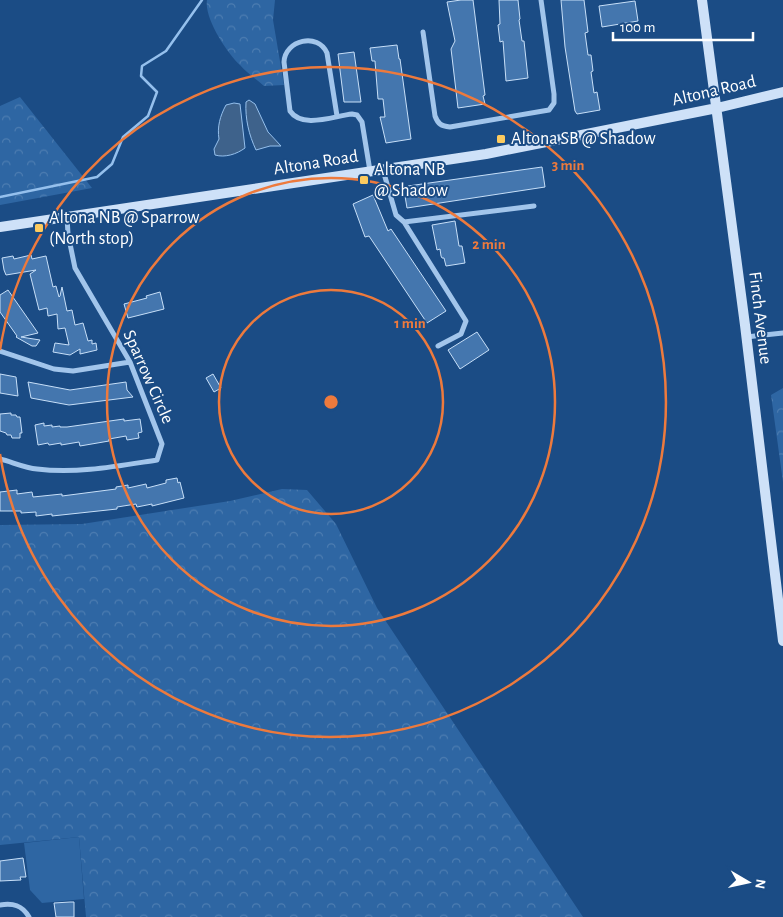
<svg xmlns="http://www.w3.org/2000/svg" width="783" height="917" font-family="'Alegreya Sans',sans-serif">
<defs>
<pattern id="forest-crowns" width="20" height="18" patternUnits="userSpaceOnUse" patternTransform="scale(1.25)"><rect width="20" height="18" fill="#2e66a3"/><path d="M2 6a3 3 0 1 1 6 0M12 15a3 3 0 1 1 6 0" fill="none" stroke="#4d7db1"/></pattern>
</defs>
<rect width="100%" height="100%" fill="#1b4c85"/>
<path fill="url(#forest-crowns)" d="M207,0H275L273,20L284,85L264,86C256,79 247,73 240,65C227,53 204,18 207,0Z
M20,97L92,188L0,205V106Z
M783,388V482L771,395Z
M282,489L307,490L336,524L377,608L583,917H86L79,837L0,845V525L82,524L230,501Z"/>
<path fill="#2e66a3" d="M79,837L84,899L42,903L30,890L24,843Z"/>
<path fill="#3e628b" stroke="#95c0ed" d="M249,100L255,104L268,132L281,146H270L256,150C249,135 245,119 246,102Z
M234,103L240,104L245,148C237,154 225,158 215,155L214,149L219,139C217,127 220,116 226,105Z"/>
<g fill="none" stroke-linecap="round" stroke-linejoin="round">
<path stroke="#95c0ed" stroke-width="2.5" d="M0,197L97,177L112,164L123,137L148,116L157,92L141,76L142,66L166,51L202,0"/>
</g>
<path fill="#4476ae" stroke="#c7dff8" d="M461,0H473L485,95L483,96L485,104L458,108L452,57L451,49L455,41L447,2Z
M499,0H518L520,19L519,20L522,41H524L528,78L506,81L503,41L500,42L498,25L500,24Z
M561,0H584L588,32L585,33L588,55H591L593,71L591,72L594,93L597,92L600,110L577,114L575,111L565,47Z
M635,1L638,21L602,27L599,6Z
M397,45L399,59H400L411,139L386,143L380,117H385L383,99H378L375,61H372L370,48Z
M354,52L361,102H344L338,54Z
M542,167L545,187L407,208L404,190L408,189V186Z
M373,195L388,231L391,229L446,311L427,323L369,236L365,237L353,204Z
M455,221L459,246H462L465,263L446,266L444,258H442L441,256L440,249L437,250L432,225Z
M31,255L32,259L46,256L53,287L56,286L59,297L60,296L62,287L67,311L72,310L75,325L83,323L88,341L92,340V344L96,343L97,350L80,354V349L70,355L53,352L55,343L69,345L65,328L58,329L57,314L48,316L47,308L39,310L30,274L36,270L6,275L4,270L2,258L13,256L14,259Z
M8,290L38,333L21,337L40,340L36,346H32L16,337L17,336L0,312V295Z
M160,292L164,309L128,318L124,304L147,298L146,296Z
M477,332L489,350L460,369L448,350Z
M0,374L16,377L18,396L0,393Z
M213,374L221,388L214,392L206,378Z
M28,382L70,390L126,382L127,390L133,397L69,405L31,398Z
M11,413V415H16L17,417H20L22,433H20V438H12L11,435H7L6,433L0,431V414Z
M124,419V421L140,419L142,432L138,433L139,438L127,440L126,436L109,439V441L80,446L79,442L61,445V443L49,445L48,443L38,445L35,425L44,423V426L52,425V427L60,426V427H67Z
M177,478L178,483L180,482L184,498L152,506V504L137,507L136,504L117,507V509L52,516V514L36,516V512L21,513V511H0V492L17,490V494L32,492L33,497L62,494V496L116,489V487L128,485V488L146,484L147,488L166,483V480Z
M23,858L26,877H20L21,880L0,881V861Z
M70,902H74V917H56L54,903Z"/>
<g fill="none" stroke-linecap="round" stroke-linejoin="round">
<path stroke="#a2c5eb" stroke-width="5" d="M423,32L435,116C438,124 441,126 450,127L549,110L554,103V94L541,0
M337,116L327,53C318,32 285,40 284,62L290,111C302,129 334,116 352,114L357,115L362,122L370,171
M383,170L396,215L404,222L466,321L461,334L438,346
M404,222L534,206
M746,337L783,333
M0,351L54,369L73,371L130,362
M0,459C12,462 25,468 37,469C77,474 118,466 157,460L162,444L130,362L75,268L68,234L67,217
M0,905C13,903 22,905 29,917"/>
<path stroke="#cee1f8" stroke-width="10" d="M702,0L745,325L783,641
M0,227L486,154L717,108L783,92"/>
</g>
<g fill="none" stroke="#ed7a3d" stroke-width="2.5">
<circle cx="331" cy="402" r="112"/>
<circle cx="331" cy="402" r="224"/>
<path d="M0 350A335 335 0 1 1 0 454"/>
</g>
<g fill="#fdcb5f" stroke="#1b4c85" stroke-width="2">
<rect x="496" y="134" width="10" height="10" rx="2.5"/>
<rect x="359" y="175" width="10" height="10" rx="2.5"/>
<rect x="34" y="223" width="10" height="10" rx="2.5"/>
</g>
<g text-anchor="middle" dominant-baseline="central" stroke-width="4" stroke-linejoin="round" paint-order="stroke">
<g font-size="18" fill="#fff" stroke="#1b4c85">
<text transform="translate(714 91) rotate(-13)">Altona Road</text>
<text transform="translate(316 163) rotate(-9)">Altona Road</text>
<text transform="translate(760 318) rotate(83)">Finch Avenue</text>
<text transform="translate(148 377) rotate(66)">Sparrow Circle</text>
</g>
<g font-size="18" fill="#fff" stroke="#1b4c85" text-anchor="start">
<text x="511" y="139">Altona SB @ Shadow</text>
<text x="374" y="170">Altona NB<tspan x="374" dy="21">@ Shadow</tspan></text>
<text x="49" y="218">Altona NB @ Sparrow<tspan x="49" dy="21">(North stop)</tspan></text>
</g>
</g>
<circle cx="331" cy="402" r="8" fill="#ed7a3d" stroke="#1b4c85" stroke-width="2.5"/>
<g font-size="15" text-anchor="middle" font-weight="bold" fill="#ed7a3d" stroke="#1b4c85" stroke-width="4" stroke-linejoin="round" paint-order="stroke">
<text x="568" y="170">3 min</text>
<text x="489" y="249">2 min</text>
<text x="410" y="328">1 min</text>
</g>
<g transform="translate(748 882) rotate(99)" stroke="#1b4c85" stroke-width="4" paint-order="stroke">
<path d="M0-4L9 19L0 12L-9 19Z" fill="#ffffff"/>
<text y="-8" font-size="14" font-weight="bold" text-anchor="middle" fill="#ffffff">N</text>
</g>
<path d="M613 32v8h140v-8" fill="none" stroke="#ffffff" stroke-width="2.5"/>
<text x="620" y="32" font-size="15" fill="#ffffff" stroke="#1b4c85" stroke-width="4" paint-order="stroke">100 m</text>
</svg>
